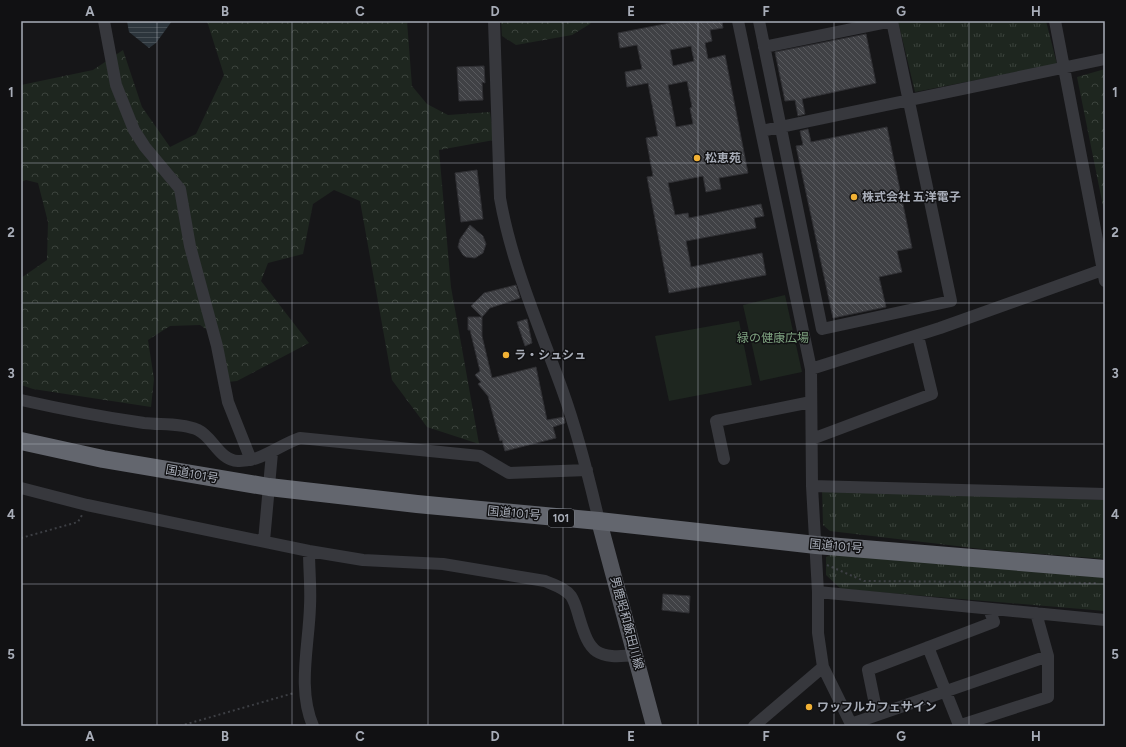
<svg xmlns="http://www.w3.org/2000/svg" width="1126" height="747" font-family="Figtree,'Noto Sans JP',sans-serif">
<defs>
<pattern id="grass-tufts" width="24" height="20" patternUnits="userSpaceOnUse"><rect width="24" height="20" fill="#1e261f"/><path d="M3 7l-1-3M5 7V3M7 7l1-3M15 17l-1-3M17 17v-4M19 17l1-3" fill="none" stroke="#3c433d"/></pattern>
<pattern id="forest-crowns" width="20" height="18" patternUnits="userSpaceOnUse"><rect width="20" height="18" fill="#1e261f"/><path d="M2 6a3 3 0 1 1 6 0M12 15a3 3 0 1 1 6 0" fill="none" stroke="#3c433d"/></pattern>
<pattern id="water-rules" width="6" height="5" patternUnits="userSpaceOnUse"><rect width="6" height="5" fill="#2c353c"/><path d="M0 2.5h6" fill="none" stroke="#485056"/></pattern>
<pattern id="building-back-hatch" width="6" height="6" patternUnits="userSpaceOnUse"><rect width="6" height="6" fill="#404145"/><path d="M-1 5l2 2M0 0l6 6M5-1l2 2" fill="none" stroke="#595a5e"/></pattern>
</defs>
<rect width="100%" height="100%" fill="#161618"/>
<path fill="url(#grass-tufts)" d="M898,21H1046L1057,64L915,92Z
M822,489L1105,500V559L990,550L830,531L823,525Z
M834,553L1105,577V611L841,589L826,575V557Z"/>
<path fill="url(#forest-crowns)" d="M207,21H407L412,86L427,104L448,115L490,112L494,140L439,150L451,287L479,444L427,427L392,380L360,201L334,190L313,204L303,254L268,263L261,281L309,343L237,381L219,383L209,331L200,325L170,326L148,340L154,379L151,407L33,389L21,385V278L47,260L48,222L38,183L26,180L21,182V85L93,70L123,50L142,107L170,147L196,134L224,75Z
M501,21H592L590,24L572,35L516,45L502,36Z
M1105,69V216L1077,77Z"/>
<path fill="#1e261f" d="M785,295L802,372L760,381L743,305Z
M739,321L752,385L669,401L655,336Z"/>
<path fill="url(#water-rules)" d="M127,21H172L156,43L149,48L129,32Z"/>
<path fill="url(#building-back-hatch)" stroke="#303034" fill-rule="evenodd" d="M670,21H722L723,28L710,30L712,41L705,43L708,59L725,55L748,173L719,178L721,189L706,192L703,176L668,183L675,215L688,213L689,218L761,204L764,216L754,218L756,228L686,241L691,267L762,253L766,275L669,293L647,177L653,176L646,138L658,136L648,83L627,87L625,72L642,69L637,45L620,48L618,33L670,23ZM691,46L694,61L673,66L670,50ZM687,81L692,107L690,108L693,124L676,127L668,85Z
M866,34L876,83L802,99L805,114L798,116L795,100L785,101L775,52Z
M484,66L485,83L482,82L483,100L459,101L457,67Z
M887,127L912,248L897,251L902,272L879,277L886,307L833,318L796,146L803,145L800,131L808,129L811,142Z
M477,170L483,219L461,222L455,173Z
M470,225L483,236L486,244L483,253L475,258L466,257L463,255L458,247L460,239Z
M516,285L520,298L490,308L482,317L471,306L484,293Z
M468,317H482V336L492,378L536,367L547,420L564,417L565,423L553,427L556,438L505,451L502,440L500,441L488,396L478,384L481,382L475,375L480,371L470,330H468Z
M527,319L532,343L525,346L517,322Z
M663,594L690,596L689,613L662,610Z"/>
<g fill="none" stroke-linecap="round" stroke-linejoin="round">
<path stroke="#3d3f44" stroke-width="2" stroke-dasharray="2 3" stroke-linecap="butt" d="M21,538L78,522L82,515
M827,565L864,581L1098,583
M180,726L294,693"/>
<path stroke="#37383d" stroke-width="12" d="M104,21L116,85L134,130L145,147L180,189L190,246L217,346L228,402L251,460
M494,21L500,198C512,266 540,328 563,392C578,434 589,478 599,521
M738,21L811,369L812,486L818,592V633L823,667L852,726
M759,21L822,329L951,301L892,21
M1055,21L1105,281
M764,47L892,21
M762,131L1105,59
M811,369L940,328L1102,270
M21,400C61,409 103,417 144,423C161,425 182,423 198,430C213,437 219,460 238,461C261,462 279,445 300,438L480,456L509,473L587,470
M812,439L932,394L918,336
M724,459L716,421L811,402
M812,486L1105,494
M21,488L87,505L309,551L363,560L443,564L545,581C554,585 565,588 571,596C575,602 577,610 579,617C590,654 596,659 636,655
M264,541L272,453
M309,551C309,569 311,588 310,606C309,645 297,689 313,726
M818,592L1105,620
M928,647L959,725
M877,714L868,670L994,622L989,609
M851,724L1048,656
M754,726L823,667
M958,726L1048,697V656L1036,613"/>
<path stroke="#53555c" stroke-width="16" d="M599,521L654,726"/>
<path stroke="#63666e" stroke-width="18" d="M21,441L103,459L269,487L417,504L599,521L816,545L1105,569"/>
</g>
<path fill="none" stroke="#a8adb8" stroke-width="1" stroke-opacity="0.55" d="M157,21V726M292,21V726M428,21V726M563,21V726M698,21V726M834,21V726M969,21V726M21,163H1105M21,303H1105M21,444H1105M21,584H1105"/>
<g fill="#f2b134" stroke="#111113" stroke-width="1.5">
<circle cx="697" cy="158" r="4"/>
<circle cx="854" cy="197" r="4"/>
<circle cx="506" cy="355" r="4"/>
<circle cx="809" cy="707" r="4"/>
</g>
<g text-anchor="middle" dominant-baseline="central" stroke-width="3" stroke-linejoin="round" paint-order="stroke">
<rect fill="#111113" stroke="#7b7e86" stroke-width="1" x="548" y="509" width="26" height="18" rx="3"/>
<g font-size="11" font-weight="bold" fill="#a8adb8">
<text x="561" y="518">101</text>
</g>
<g font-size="12" font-weight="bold" fill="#a8adb8" stroke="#111113" text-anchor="start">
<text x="705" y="158">松恵苑</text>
<text x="862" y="197">株式会社 五洋電子</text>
<text x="514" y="355">ラ・シュシュ</text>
<text x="817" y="707">ワッフルカフェサイン</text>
</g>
<g font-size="12" fill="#7fa381" stroke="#111113">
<text x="773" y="338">緑の健康広場</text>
</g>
<g font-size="12" fill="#a8adb8" stroke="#111113">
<text transform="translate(192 474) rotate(10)">国道101号</text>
<text transform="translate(514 513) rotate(5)">国道101号</text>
<text transform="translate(836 546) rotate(5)">国道101号</text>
<text transform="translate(627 623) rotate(75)">男鹿昭和飯田川線</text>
</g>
</g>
<rect width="1126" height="747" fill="none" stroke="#111113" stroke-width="44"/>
<rect x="22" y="22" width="1082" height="703" fill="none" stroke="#a8adb8" stroke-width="1.5"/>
<g font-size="13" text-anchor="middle" font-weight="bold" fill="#a8adb8">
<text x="90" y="16">A</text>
<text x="225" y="16">B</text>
<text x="360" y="16">C</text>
<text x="495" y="16">D</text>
<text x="631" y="16">E</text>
<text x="766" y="16">F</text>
<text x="901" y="16">G</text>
<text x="1036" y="16">H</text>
<text x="11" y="97">1</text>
<text x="1115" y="97">1</text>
<text x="11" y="237">2</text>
<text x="1115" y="237">2</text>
<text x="11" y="378">3</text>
<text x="1115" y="378">3</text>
<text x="11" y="519">4</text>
<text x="1115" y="519">4</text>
<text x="11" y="659">5</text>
<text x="1115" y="659">5</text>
<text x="90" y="741">A</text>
<text x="225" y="741">B</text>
<text x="360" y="741">C</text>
<text x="495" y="741">D</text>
<text x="631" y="741">E</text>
<text x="766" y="741">F</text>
<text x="901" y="741">G</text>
<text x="1036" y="741">H</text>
</g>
</svg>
